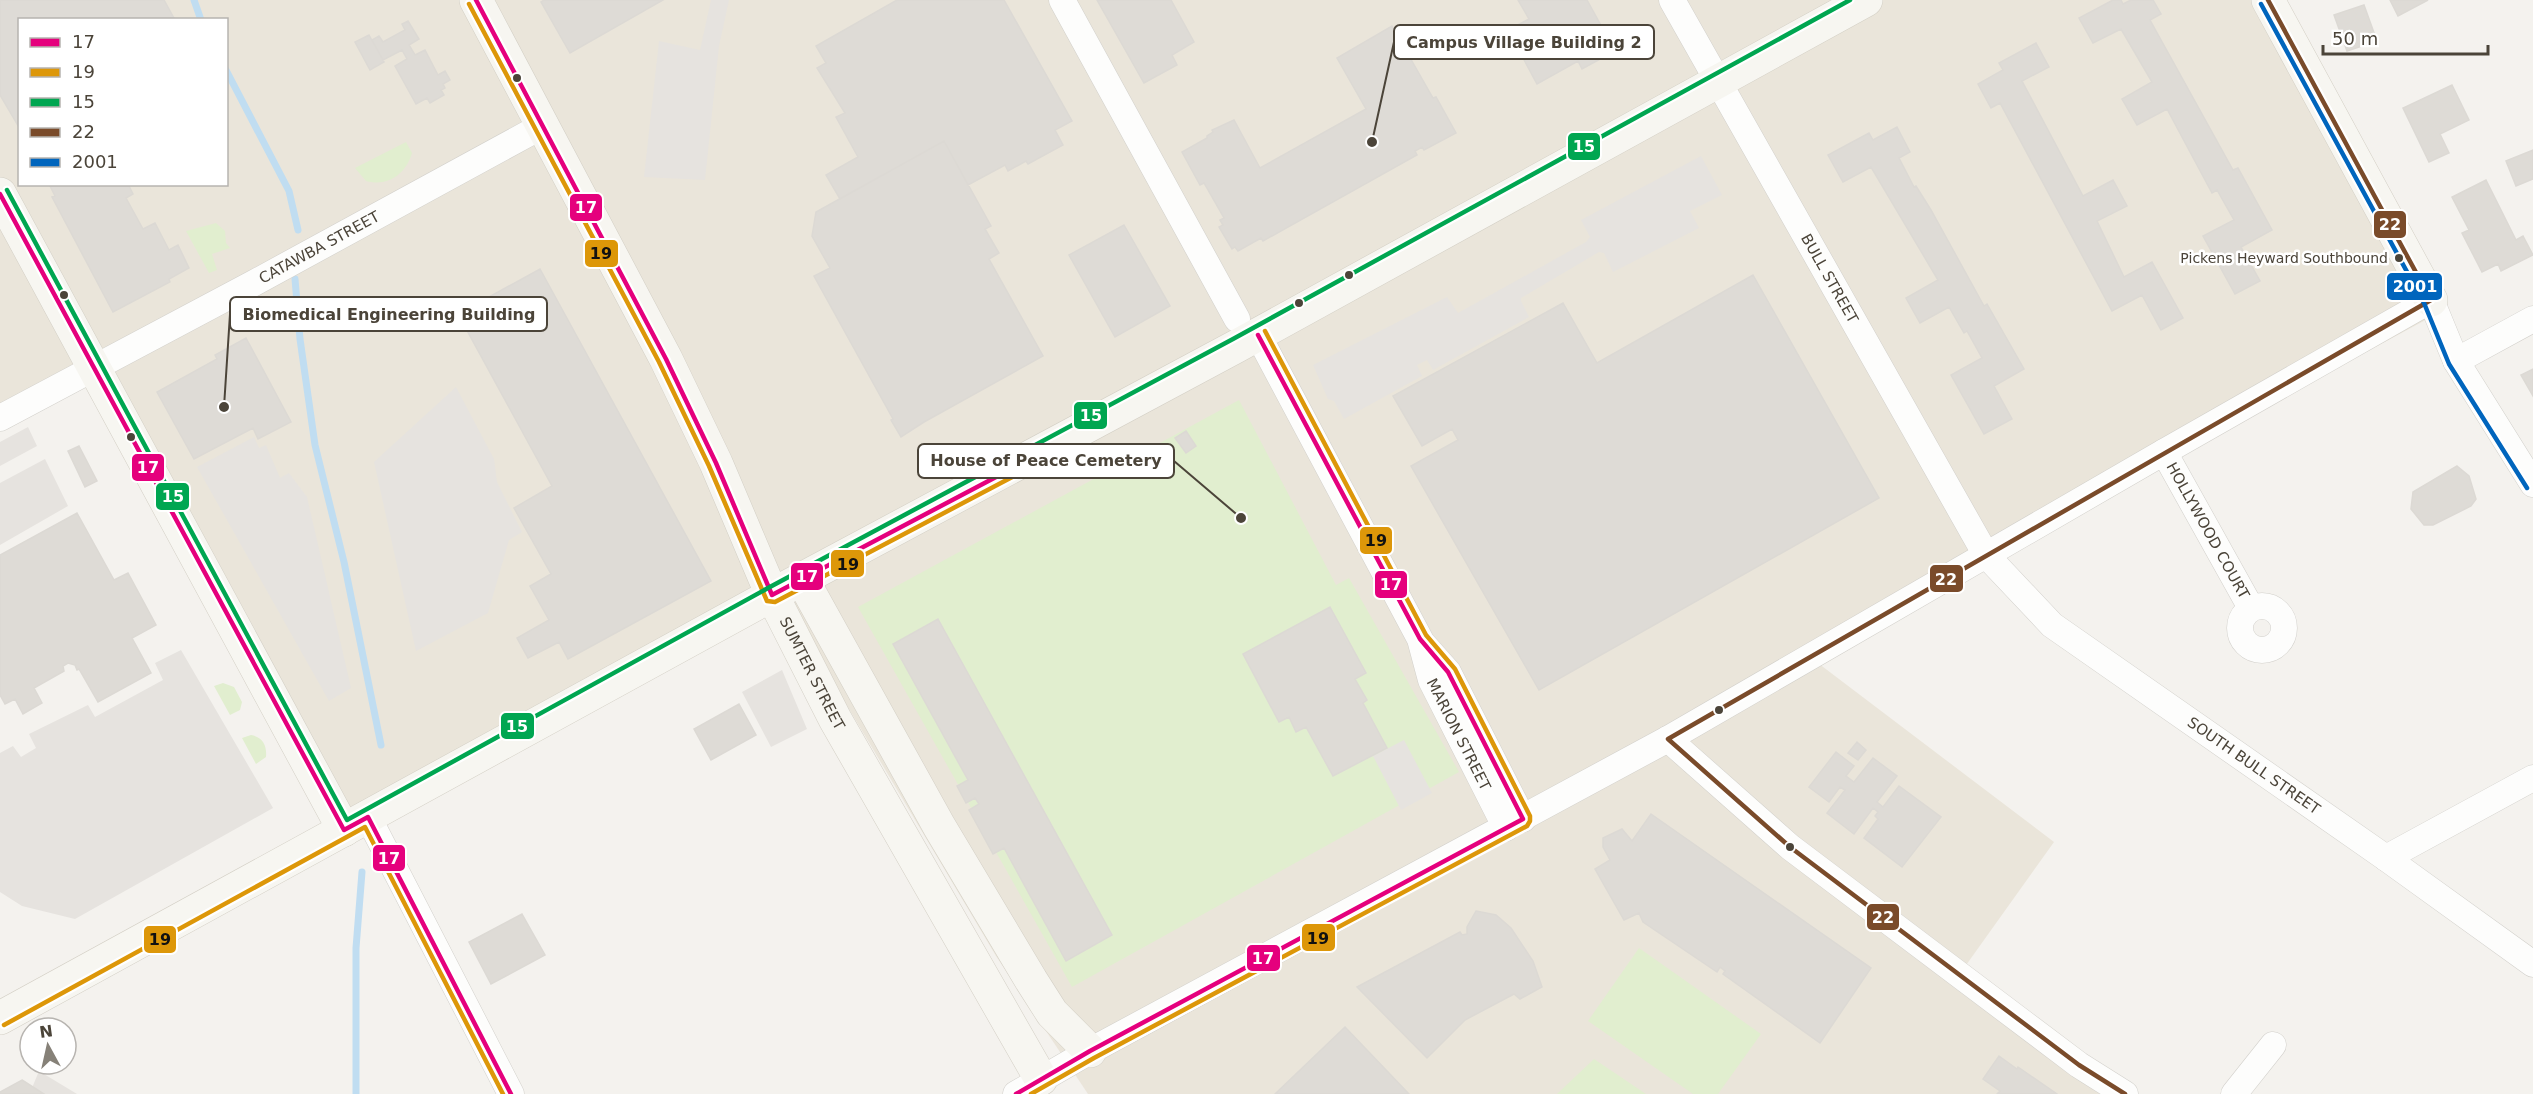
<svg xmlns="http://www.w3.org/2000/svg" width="2533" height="1094" font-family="'DejaVu Sans',sans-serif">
<rect width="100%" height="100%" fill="#f4f2ee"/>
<path fill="#eae5da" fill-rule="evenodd" d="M0,0H2261L2433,316L1806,654L2054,842L1959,975L2126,1094H1088L996,956L833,682L781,588L337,823L92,370L0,419ZM20,20H226V184H20Z"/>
<path fill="#e1eecf" d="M406,142L412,153C406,174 388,187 366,181L355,168Z
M216,223L225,231L226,243L230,248L212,254L217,270L209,273L186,231Z
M1239,400L1336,585L1349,578L1459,772L1072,987L858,607Z
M223,683L234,687L242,702L240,710L230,715L214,686Z
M251,735C263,737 267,746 266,757L256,764L242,738Z
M1639,948L1761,1034L1718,1094H1693L1588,1021Z
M1594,1059L1646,1094H1557Z"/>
<path fill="#e6e3df" d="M711,0H729L719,46L705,180L644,177L659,41L700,50Z
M1701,156L1722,195L1690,211L1699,228L1613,272L1604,253L1599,252L1521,298V301L1529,317L1433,370L1427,360L1417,365L1422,376L1344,419L1334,401L1328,399L1313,365L1447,297L1458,313L1586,242L1590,237L1581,220Z
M456,387L494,459L497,482L522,532L509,540L488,613L416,651L374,462Z
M28,427L37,446L0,466V442Z
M254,437L259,448L266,445L280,478L289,473L307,497L351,688L329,701L197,467Z
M45,459L68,506L0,545V483Z
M181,650L273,808L75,919L22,906L0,892V753L13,746L21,757L36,748L29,734L88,705L95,717L163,680L155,663Z
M782,670L807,729L771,747L742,692Z
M1404,740L1432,793L1401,810L1373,756Z
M39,1071L77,1094H42L32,1088Z"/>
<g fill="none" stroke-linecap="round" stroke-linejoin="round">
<path stroke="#c0ddf1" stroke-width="7" d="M194,0L201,20
M226,70L289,191L298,230
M295,279L300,339L315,445L344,562L381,745
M356,1094V948L362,872"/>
</g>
<path fill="#dedbd6" stroke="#dcd9d4" stroke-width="1.5" d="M0,0H164L175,20H20V129L0,95Z
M544,0H663L570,53L541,2Z
M897,0H1004L1072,121L1055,130L1063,145L1028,164L1026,161L1008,171L1005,165L968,185L944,141L840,199L826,175L858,157L836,117L845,113L817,68L826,63L816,46Z
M1097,0H1171L1194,42L1172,55L1177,65L1144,83Z
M1518,0H1587L1615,51L1582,69L1578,61L1537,84L1508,30L1529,19Z
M2113,0H2121L2123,4L2131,0H2153L2161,14L2150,20L2233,170L2238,168L2272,230L2241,247L2260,281L2235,294L2203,236L2234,220L2217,190L2212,193L2167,109L2137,125L2122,99L2152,82L2121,29L2093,43L2079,18Z
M2390,0H2428L2398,16Z
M2364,5L2377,41L2347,51L2334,15Z
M408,21L419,39L409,45L415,55L425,50L438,75L445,71L450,80L443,84L445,88L441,90L444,95L430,103L427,98L416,104L395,66L407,59L402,50L383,60L372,40L379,36L383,42L405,30L402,24Z
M1392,26L1433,98L1436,97L1456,133L1424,150L1422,147L1415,151L1417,155L1263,241L1261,238L1238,251L1235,247L1232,249L1219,227L1223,225L1220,220L1224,218L1204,183L1200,185L1182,152L1207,138V136L1213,132L1212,130L1234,120L1260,168L1366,109L1337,58Z
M369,35L384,62L370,70L355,42Z
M2036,43L2049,67L2022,81L2083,196L2113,180L2127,206L2097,221L2124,277L2152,262L2183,318L2161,330L2142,295L2112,311L2000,103L1991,108L1978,84L2003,70L1999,63Z
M2452,85L2469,120L2440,134L2449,153L2429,162L2403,108Z
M1897,127L1910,152L1899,158L1914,187L1916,186L1931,210L1984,306L1987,304L2024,369L1994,386L2012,419L1984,434L1951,375L1982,358L1967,331L1964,333L1949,307L1920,323L1906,298L1938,280L1871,167L1843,182L1828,155L1869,133L1873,140Z
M944,141L991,226L985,229L999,253L989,259L1043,356L924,422L901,437L891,420L893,419L814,276L830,268L812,236L816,212Z
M2533,150V179L2516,186L2506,161Z
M2486,180L2516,240L2523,236L2533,255L2501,271L2498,264L2482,272L2462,233L2469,230L2452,197Z
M49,184H128L133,194L126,198L143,229L155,223L169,250L178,245L189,268L169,279L170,282L113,312L52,197L55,196Z
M1124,225L1170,306L1115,337L1069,255Z
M540,269L711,581L568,659L559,642L528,658L517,638L549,620L530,586L551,574L514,508L552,486L458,314Z
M1753,275L1879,498L1539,690L1411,466L1458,440L1452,429L1422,446L1393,396L1563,303L1597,363Z
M246,338L291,422L258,439L253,428L194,459L157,392L217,359L215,355Z
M2533,369V396L2521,375Z
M1186,431L1196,446L1186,453L1175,438Z
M79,446L97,481L85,487L68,451Z
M2457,466L2469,476L2476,499L2471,506L2433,525H2424L2411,509L2413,492Z
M77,513L114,580L128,573L156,625L132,638L151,673L98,702L79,669L77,670L75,665L68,663L63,666L64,671L34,688L42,703L23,714L15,699L5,704L0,695V555Z
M1330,607L1366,673L1355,679L1367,700L1363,703L1387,748L1333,776L1306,727L1296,732L1289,717L1279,722L1243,654Z
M938,619L1112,935L1066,961L1004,848L993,854L969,810L979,804L975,798L966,803L957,786L968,780L893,644Z
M739,704L756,735L711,760L694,729Z
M1857,742L1866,750L1858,760L1848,753Z
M1836,752L1854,766L1846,776L1854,782L1873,758L1897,776L1877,802L1883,807L1899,786L1941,817L1902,867L1864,838L1878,819L1875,816L1878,812L1873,808L1854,834L1827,813L1845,790L1840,787L1829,802L1809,787Z
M1651,814L1871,968L1820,1043L1723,974L1725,971L1720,967L1717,972L1643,922L1639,913L1624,920L1595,869L1610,860L1603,847V838L1622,829L1632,841Z
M1476,911L1496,915L1511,928L1533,961L1542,987L1520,999L1514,994L1465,1020L1427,1058L1357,987L1460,932L1462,935L1467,934V927Z
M522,914L545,955L491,984L469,942Z
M1345,1027L1409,1094H1275Z
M1999,1056L2017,1069L2018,1067L2057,1094H1997L2000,1091L1983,1079Z
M22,1080L44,1094H0V1092Z"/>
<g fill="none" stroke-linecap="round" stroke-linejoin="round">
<defs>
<g id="street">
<path d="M1062,0L1237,319"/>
<path id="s1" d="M1672,0L1986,555L2052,625L2386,858L2533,964"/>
<path id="s2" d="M1258,335L1420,639L1431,680L1506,828"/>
<path d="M2456,361L2533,319"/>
<path id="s3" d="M0,418L254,283L542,126"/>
<path id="s4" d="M2164,452L2251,608"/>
<circle cx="2262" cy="628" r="22"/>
<path d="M1424,645L1448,672L1523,819"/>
<path d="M1668,739L1790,847L2079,1065L2125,1094"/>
<path d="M368,817L511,1094"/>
<path d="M2386,858L2533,778"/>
<path d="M1016,1094L1090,1051L1668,739L2164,452L2431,300L2456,361L2533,484"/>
<path d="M2234,1094L2273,1045"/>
</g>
<g id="secondary">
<path id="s5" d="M476,0L666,359L716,463L772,595L835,719L1041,1079"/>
<path d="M2268,0L2431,300"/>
<path d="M0,194L344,830"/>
<path d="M802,579L939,826L1031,980L1052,1013L1090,1051"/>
<path d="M0,1018L772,595L1237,346L1866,0"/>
</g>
</defs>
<use href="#street" stroke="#d2d0cb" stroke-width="27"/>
<use href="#secondary" stroke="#d3cfc5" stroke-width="34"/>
<use href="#street" stroke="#fdfdfc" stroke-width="26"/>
<use href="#secondary" stroke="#f7f6f1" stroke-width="33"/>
<defs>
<path id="bus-1" d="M476,0L666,359L716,463L772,595L1015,467
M0,194L344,830L368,817L511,1094
M1016,1094L1090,1051L1523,819L1448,672L1420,639L1258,335"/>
<path id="bus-2" d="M469,4L659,362L709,466L767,601L775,602L1018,474
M4,1025L365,827L503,1094
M1031,1094L1094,1058L1527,826L1530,821V816L1455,669L1426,635L1265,331"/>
<path id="bus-3" d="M7,190L347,820L768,588L1233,339L1850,0"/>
<path id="bus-4" d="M2125,1094L2079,1065L1790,847L1668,739L2431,300L2268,0"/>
<path id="bus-5" d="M2261,4L2424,303L2449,364L2527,488"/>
</defs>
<use href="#bus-1" stroke="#fff" stroke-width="9"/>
<use href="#bus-2" stroke="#fff" stroke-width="9"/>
<use href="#bus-3" stroke="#fff" stroke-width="9"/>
<use href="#bus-4" stroke="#fff" stroke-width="9"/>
<use href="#bus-5" stroke="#fff" stroke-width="9"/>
<use href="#bus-1" stroke="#e5007d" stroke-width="4.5"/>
<use href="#bus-2" stroke="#dd9709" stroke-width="4.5"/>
<use href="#bus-3" stroke="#00a651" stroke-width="4.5"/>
<use href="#bus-4" stroke="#7a4b2a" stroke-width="4.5"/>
<use href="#bus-5" stroke="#0065bd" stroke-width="4.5"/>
</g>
<g fill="#4b4439" stroke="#fff" stroke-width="2">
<circle cx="517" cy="78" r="5"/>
<circle cx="2399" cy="258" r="5"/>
<circle cx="1349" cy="275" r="5"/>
<circle cx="64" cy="295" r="5"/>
<circle cx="1299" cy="303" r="5"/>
<circle cx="131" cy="437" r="5"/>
<circle cx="1719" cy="710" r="5"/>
<circle cx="1790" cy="847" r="5"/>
</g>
<g text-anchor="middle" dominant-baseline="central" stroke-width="5" stroke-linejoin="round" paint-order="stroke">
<g font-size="14" fill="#4b4439" stroke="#fff" text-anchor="end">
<text x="2388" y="258">Pickens Heyward Southbound</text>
</g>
<g font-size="15" fill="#4b4439" stroke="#fff">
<text stroke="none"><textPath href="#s3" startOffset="362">CATAWBA STREET</textPath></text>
<text stroke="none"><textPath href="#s1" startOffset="320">BULL STREET</textPath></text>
<text stroke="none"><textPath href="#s4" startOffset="90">HOLLYWOOD COURT</textPath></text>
<text stroke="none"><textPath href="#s5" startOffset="753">SUMTER STREET</textPath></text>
<text stroke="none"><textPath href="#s2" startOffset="448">MARION STREET</textPath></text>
<text stroke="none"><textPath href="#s1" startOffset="980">SOUTH BULL STREET</textPath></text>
</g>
</g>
<path fill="none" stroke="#4b4439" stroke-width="2" d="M1372 142L1394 42M224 407L230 314M1241 518L1174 461"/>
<g fill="#4b4439" stroke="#fff" stroke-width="2">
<circle cx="1372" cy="142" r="6"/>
<circle cx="224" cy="407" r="6"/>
<circle cx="1241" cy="518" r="6"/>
</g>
<g fill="#fff" stroke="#4b4439" stroke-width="2">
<rect x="1394" y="25" width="260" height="34" rx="6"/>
<rect x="230" y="297" width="317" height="34" rx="6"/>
<rect x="918" y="444" width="256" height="34" rx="6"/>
</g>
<g font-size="16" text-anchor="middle" font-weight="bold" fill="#4b4439">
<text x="1524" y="48">Campus Village Building 2</text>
<text x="389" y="320">Biomedical Engineering Building</text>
<text x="1046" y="466">House of Peace Cemetery</text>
</g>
<g stroke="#fff" stroke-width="2">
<rect x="1567" y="132" width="34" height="29" rx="6" fill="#00a651"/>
<rect x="569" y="193" width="34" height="29" rx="6" fill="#e5007d"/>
<rect x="2373" y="210" width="34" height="29" rx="6" fill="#7a4b2a"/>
<rect x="584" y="239" width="35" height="29" rx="6" fill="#dd9709"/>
<rect x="2386" y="272" width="57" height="29" rx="6" fill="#0065bd"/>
<rect x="1073" y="401" width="35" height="29" rx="6" fill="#00a651"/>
<rect x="131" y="453" width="34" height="29" rx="6" fill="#e5007d"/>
<rect x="155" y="482" width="35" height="29" rx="6" fill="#00a651"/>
<rect x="1359" y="526" width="34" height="29" rx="6" fill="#dd9709"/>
<rect x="830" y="549" width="35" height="29" rx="6" fill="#dd9709"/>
<rect x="790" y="562" width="34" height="29" rx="6" fill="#e5007d"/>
<rect x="1929" y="564" width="35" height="29" rx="6" fill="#7a4b2a"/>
<rect x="1374" y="570" width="34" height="29" rx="6" fill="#e5007d"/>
<rect x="500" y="712" width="35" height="28" rx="6" fill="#00a651"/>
<rect x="372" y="844" width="34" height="28" rx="6" fill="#e5007d"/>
<rect x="1866" y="903" width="34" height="28" rx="6" fill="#7a4b2a"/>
<rect x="1301" y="923" width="35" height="29" rx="6" fill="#dd9709"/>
<rect x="143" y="925" width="34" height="29" rx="6" fill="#dd9709"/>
<rect x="1246" y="944" width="35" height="28" rx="6" fill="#e5007d"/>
</g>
<g font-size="16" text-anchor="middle" font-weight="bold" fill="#fff">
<text x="1584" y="152">15</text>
<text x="586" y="213">17</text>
<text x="2390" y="230">22</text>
<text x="2415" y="292">2001</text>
<text x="1091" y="421">15</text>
<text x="148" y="473">17</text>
<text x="173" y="502">15</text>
<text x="807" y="582">17</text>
<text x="1946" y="585">22</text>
<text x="1391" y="590">17</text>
<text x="517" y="732">15</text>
<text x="389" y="864">17</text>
<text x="1883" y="923">22</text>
<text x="1263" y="964">17</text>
</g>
<g font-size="16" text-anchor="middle" font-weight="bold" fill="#111">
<text x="601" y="259">19</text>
<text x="1376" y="546">19</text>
<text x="848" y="570">19</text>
<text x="1318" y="944">19</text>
<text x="160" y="945">19</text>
</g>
<rect x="18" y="18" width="210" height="168" fill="#ffffff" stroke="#b7b4b0" stroke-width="1.5"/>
<rect x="30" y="38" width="30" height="9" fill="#e5007d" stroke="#b7b4b0" stroke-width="1.5"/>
<text x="72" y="48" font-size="18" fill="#4b4439">17</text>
<rect x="30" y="68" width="30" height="9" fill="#dd9709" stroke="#b7b4b0" stroke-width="1.5"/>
<text x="72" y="78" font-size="18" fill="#4b4439">19</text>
<rect x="30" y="98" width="30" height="9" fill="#00a651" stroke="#b7b4b0" stroke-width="1.5"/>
<text x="72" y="108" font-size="18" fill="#4b4439">15</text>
<rect x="30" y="128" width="30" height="9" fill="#7a4b2a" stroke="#b7b4b0" stroke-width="1.5"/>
<text x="72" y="138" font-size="18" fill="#4b4439">22</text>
<rect x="30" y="158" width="30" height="9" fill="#0065bd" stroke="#b7b4b0" stroke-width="1.5"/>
<text x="72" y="168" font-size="18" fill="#4b4439">2001</text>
<g transform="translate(48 1046) rotate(352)"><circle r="28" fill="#ffffff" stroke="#b7b4b0" stroke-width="1.5"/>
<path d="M0-4.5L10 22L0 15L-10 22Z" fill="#868178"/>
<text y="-9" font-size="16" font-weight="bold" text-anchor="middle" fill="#4b4439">N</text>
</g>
<path d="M2323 45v9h165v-9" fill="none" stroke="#4b4439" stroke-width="3"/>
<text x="2332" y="45" font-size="18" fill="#4b4439" stroke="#ffffff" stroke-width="4.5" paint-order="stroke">50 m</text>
</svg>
